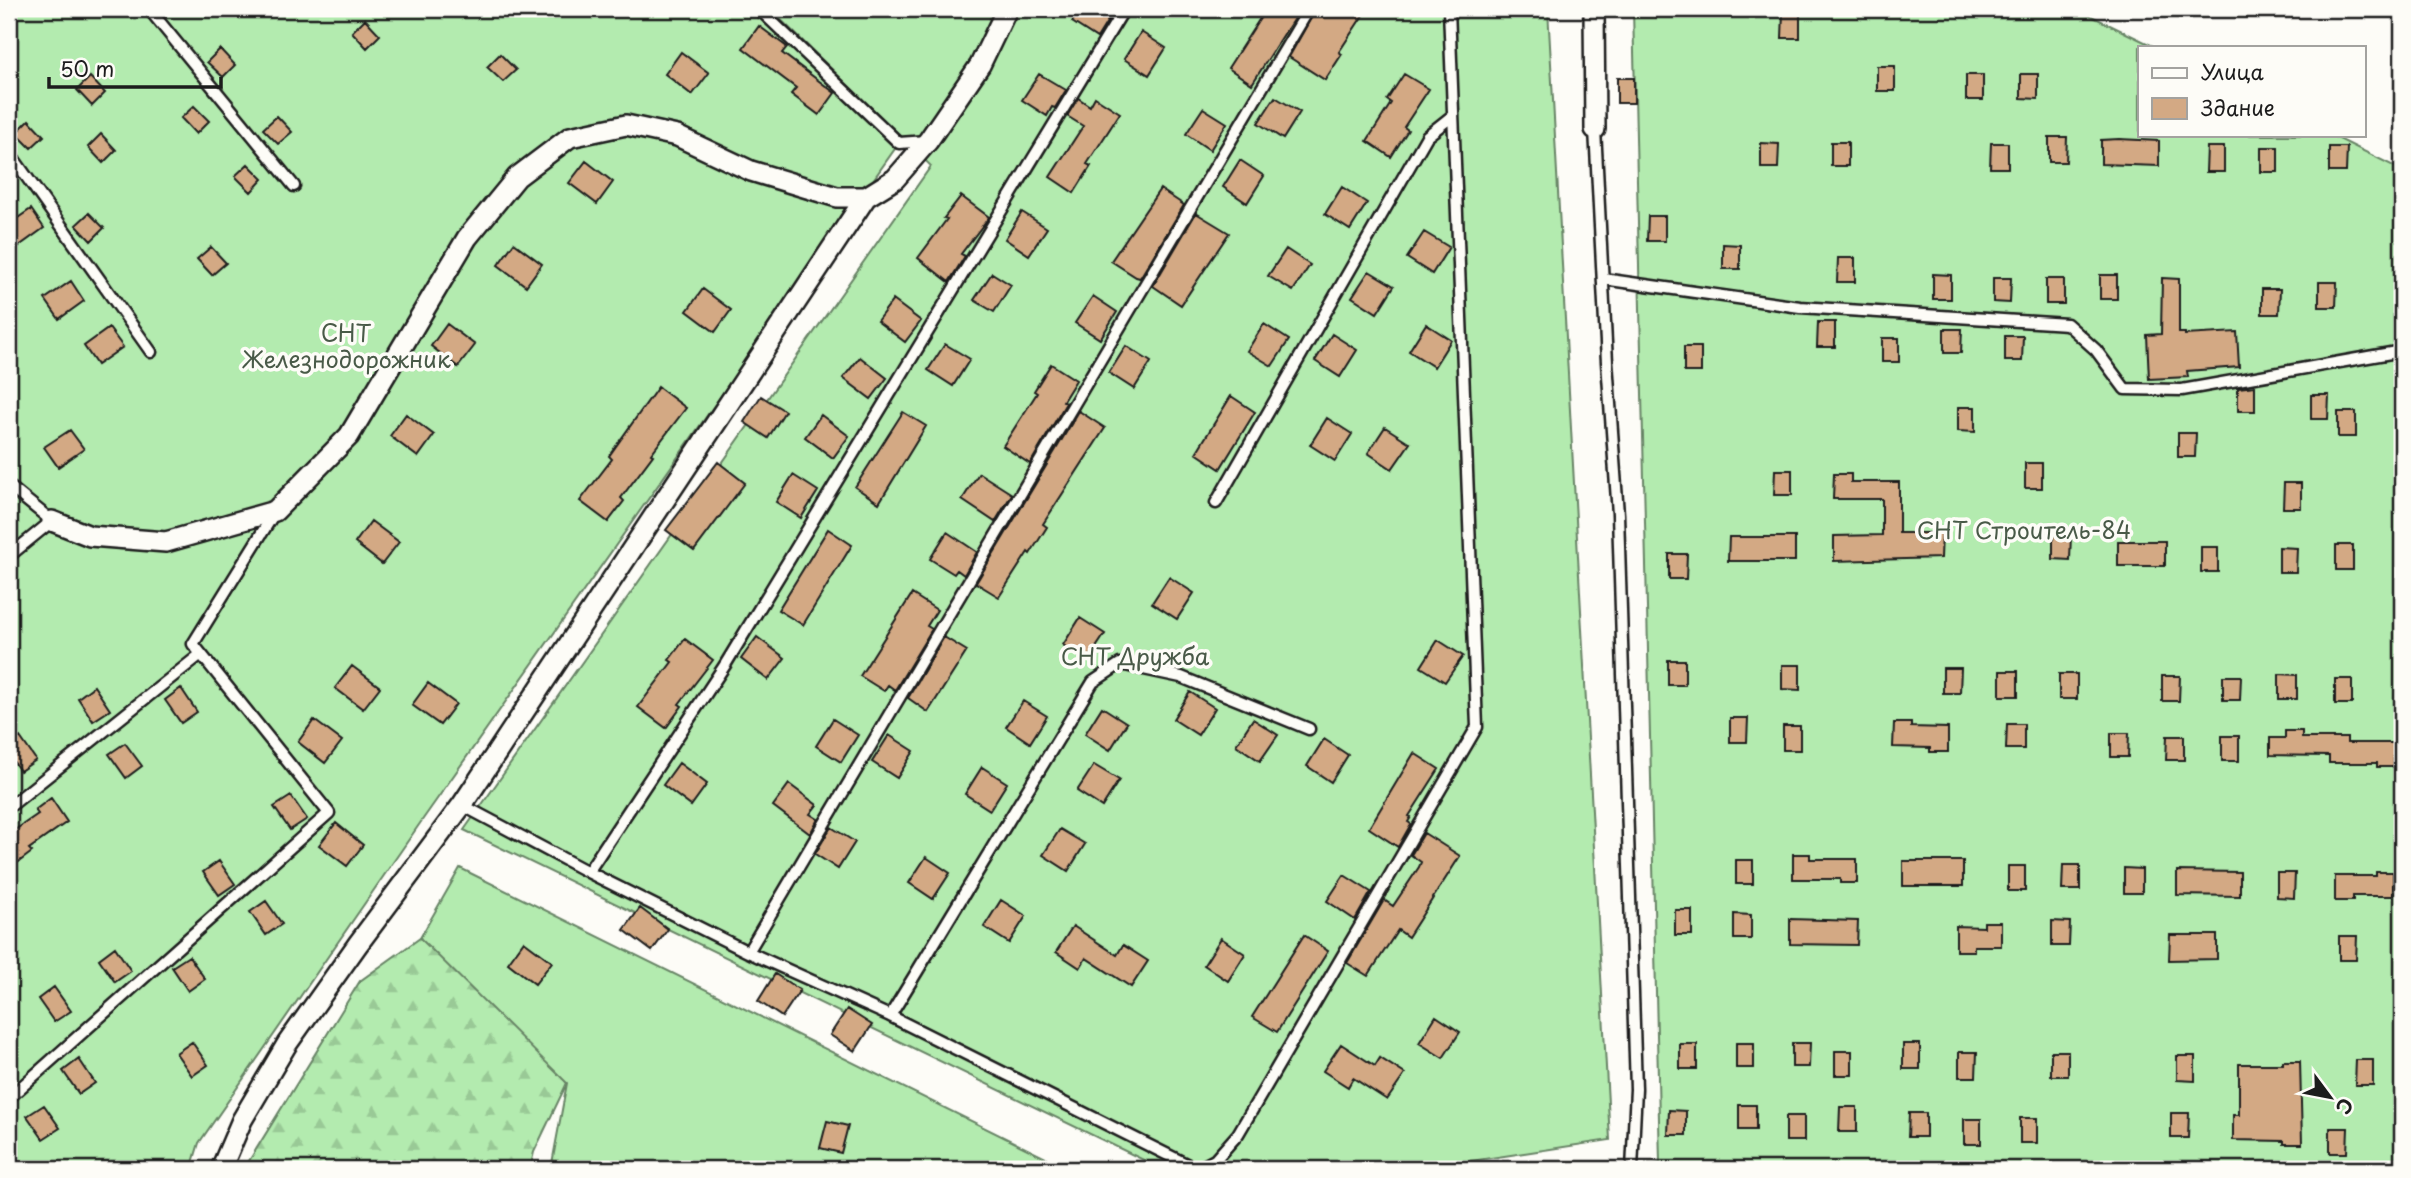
<svg xmlns="http://www.w3.org/2000/svg" width="2411" height="1178" font-family="'Playpen Sans',sans-serif">
<defs>
<pattern id="forest-firs" width="22" height="20" patternUnits="userSpaceOnUse" patternTransform="scale(1.75)"><rect width="22" height="20" fill="#b3ebaf"/><path d="M5 1l3.5 6h-7zM16 11l3.5 6h-7z" fill="#99c996"/></pattern>
</defs>
<rect width="100%" height="100%" fill="#fdfcf7"/>
<filter id="ink" filterUnits="userSpaceOnUse"><feTurbulence type="fractalNoise" baseFrequency=".0143" numOctaves="2"/><feDisplacementMap in="SourceGraphic" scale="14" xChannelSelector="R" yChannelSelector="G"/><feConvolveMatrix kernelMatrix="1 2 1 2 8 2 1 2 1" color-interpolation-filters="sRGB"/></filter>
<g filter="url(#ink)">
<path fill="url(#forest-firs)" stroke="#688466" stroke-width="2" d="M420,938L479,988L567,1083L534,1152L530,1169H244L360,981Z"/>
<path fill="#b3ebaf" stroke="#688466" stroke-width="2" d="M9,9H766L899,143L423,819L199,1143L191,1169H9Z
M770,9H1548L1610,1140L1418,1169H1162L464,830L931,166Z
M1633,9H2077L2155,47H2140V135H2331L2402,170V1169H1625L1660,1163Z
M460,868L1068,1169H551L567,1083L420,938Z"/>
<path fill="#d3a984" stroke="#1c1c1c" stroke-width="2" d="M1081,9H1115L1097,38L1072,22Z
M1266,9H1300L1252,84L1228,68Z
M1316,9H1367L1339,52L1342,54L1325,80L1289,57Z
M1783,13H1800V38H1782Z
M365,19L380,35L367,48L352,32Z
M759,26L787,47L782,53L835,93L819,115L791,94L796,88L743,48Z
M1141,32L1166,48L1149,75L1124,59Z
M220,49L235,65L223,77L207,62Z
M681,52L709,73L692,95L665,74Z
M500,54L516,70L503,82L487,67Z
M1877,66H1895V91H1877Z
M1039,74L1066,90L1055,108L1052,107L1047,116L1022,100Z
M1404,74L1429,89L1404,127L1408,130L1391,157L1367,141L1391,103L1387,100Z
M2021,74H2038V99L2021,98Z
M1966,75H1983V100H1966Z
M90,77L105,93L92,106L77,90Z
M1617,78H1634V103H1617Z
M1095,97L1120,113L1087,164L1091,166L1074,193L1050,177L1083,126L1067,116L1078,98L1090,106Z
M1275,97L1300,112L1283,139L1258,123Z
M194,106L209,121L196,134L181,118Z
M1203,108L1227,123L1210,150L1186,134Z
M277,116L292,132L278,144L263,129Z
M29,120L44,136L31,148L16,133Z
M101,134L116,150L103,163L88,147Z
M2049,137H2067L2066,162H2049Z
M2119,139L2159,141V166L2101,164V140Z
M1831,142H1848V166H1831Z
M1761,143L1779,144L1778,168H1761Z
M1991,143H2008V168H1990Z
M2207,147H2224V172H2206Z
M2261,147H2278V172H2261Z
M2329,147H2347L2346,172H2329Z
M1240,160L1264,176L1247,203L1223,187Z
M586,161L613,182L597,204L569,183Z
M248,164L263,179L251,192L235,176Z
M1342,187L1367,203L1350,230L1325,214Z
M1160,189L1184,205L1140,278L1136,277L1111,261Z
M961,196L989,217L961,254L965,256L949,282L918,258L947,219L944,218Z
M31,209L44,228L19,246L9,232V224Z
M1022,212L1047,228L1029,255L1005,239Z
M89,213L104,228L91,241L76,225Z
M1196,213L1229,233L1181,305L1153,286Z
M1648,216H1665V241H1647Z
M1424,232L1449,247L1432,274L1407,258Z
M514,243L542,264L526,286L498,265Z
M1723,244L1740,245V269H1723Z
M211,247L226,263L212,275L197,259Z
M1286,249L1310,265L1293,291L1268,276Z
M1838,258H1855V282H1837Z
M1369,271L1394,286L1377,313L1352,297Z
M992,273L1011,285L994,312L974,300Z
M1933,274L1951,275V299H1933Z
M2100,275H2117V299H2100Z
M1993,278H2011L2010,303L1993,302Z
M2162,278L2179,279V333H2185V335L2237,332L2239,367L2187,371L2188,377L2149,379L2147,335L2161,334Z
M2046,279H2064V304H2046Z
M71,281L84,301L59,319L45,299Z
M2319,282H2337L2336,307H2319Z
M703,289L731,310L715,332L687,311Z
M2262,289H2280L2279,314H2262Z
M1093,296L1117,312L1100,339L1075,323Z
M893,300L921,321L905,342L877,321Z
M1818,322H1835V347H1817Z
M447,324L475,345L458,367L431,346Z
M1264,324L1289,340L1272,366L1247,351Z
M1426,324L1451,340L1434,367L1409,351Z
M109,328L123,347L97,365L84,346Z
M1944,329H1962L1961,353H1944Z
M1332,334L1357,350L1340,377L1315,361Z
M2005,336H2023L2022,361H2005Z
M1882,338H1899V362H1882Z
M945,344L970,359L953,386L928,370Z
M1126,346L1151,362L1134,389L1109,373Z
M1684,347H1701V372H1684Z
M860,357L887,378L871,399L843,378Z
M1051,364L1076,380L1063,401L1066,403L1030,464L1003,446L1037,393L1034,391Z
M2255,386V411H2238V388Z
M658,387L686,408L651,454L653,455L621,498L624,501L608,522L580,501L612,459L609,456Z
M2311,395H2329L2328,419H2311Z
M761,396L785,411L768,438L744,422Z
M1231,396L1255,412L1220,469L1196,453Z
M1958,407H1975V432L1958,431Z
M1079,411L1105,428L1043,524L1047,527L1030,554L1028,552L999,597L976,583Z
M903,412L926,426L879,503L855,487Z
M2338,412H2356V437H2338Z
M406,414L434,435L418,457L390,436Z
M821,415L849,436L833,458L805,437Z
M1327,418L1352,434L1335,461L1310,445Z
M1385,427L1410,443L1392,469L1368,453Z
M70,430L84,449L58,467L44,447Z
M2178,433H2196L2195,457H2178Z
M718,462L745,483L694,551L666,530Z
M2025,463H2042V488H2025Z
M1775,470H1792V495H1774Z
M979,473L1012,494L995,522L962,500Z
M1834,474H1851V482H1899V533H1942L1941,558L1834,561V536L1882,535V499H1833Z
M793,475L818,491L801,518L776,502Z
M2284,483H2301V508H2283Z
M371,521L399,542L382,564L355,543Z
M828,529L852,545L803,625L778,610Z
M947,532L977,552L964,575L957,570L954,574L930,559Z
M2053,535H2071L2070,560L2053,559Z
M1729,537H1795V561H1728Z
M2118,541H2165V566H2118Z
M2336,545H2353V570H2336Z
M2201,547H2218V572H2201Z
M2279,547L2297,548L2296,572H2279Z
M1669,554H1687L1686,579H1669Z
M1169,577L1194,593L1177,619L1152,603Z
M912,594L937,610L927,626L932,629L895,690L888,685L884,691L860,676Z
M1080,618L1105,634L1087,661L1063,645Z
M757,637L785,658L768,680L741,659Z
M944,637L967,651L928,712L908,698Z
M685,639L713,660L679,704L682,706L666,728L638,707L672,662L669,660Z
M1438,640L1463,656L1445,682L1421,667Z
M1668,660H1685V685H1668Z
M1782,665H1800V690L1782,689Z
M352,666L380,687L363,709L335,688Z
M1943,668H1961L1960,693H1943Z
M2000,671H2018V696H2000Z
M2059,674H2077V699H2059Z
M2279,674L2297,675V699H2279Z
M2162,676H2180L2179,701H2162Z
M2223,676H2241L2240,700H2223Z
M2335,679H2352V704H2335Z
M428,683L456,704L440,725L412,705Z
M94,686L110,710L93,721L78,698Z
M181,688L197,712L181,723L165,700Z
M1190,692L1215,708L1198,735L1173,719Z
M1023,701L1047,716L1030,743L1006,727Z
M1102,707L1127,723L1110,750L1085,734Z
M1730,718H1748L1747,742H1730Z
M833,719L858,735L841,762L816,746Z
M1253,719L1278,735L1260,761L1236,745Z
M314,720L342,741L325,763L298,742Z
M1894,723H1911V727L1948,728V752H1930V748L1893,747Z
M2007,724H2024V749H2006Z
M1783,726H1800V750H1783Z
M2285,731H2302V738H2347V743H2394V767H2377V763H2329V756L2270,755V738H2285Z
M2111,733H2129L2128,757H2111Z
M889,735L914,751L897,778L872,762Z
M2167,736H2184V760H2166Z
M2222,736H2239V761H2222Z
M20,737L36,760L20,771L9,755V744Z
M1324,739L1348,755L1331,782L1307,766Z
M125,743L142,766L126,778L109,754Z
M1414,753L1439,769L1409,816L1411,817L1408,822L1411,824L1398,847L1369,828Z
M679,763L707,784L691,806L663,785Z
M1094,765L1119,780L1102,807L1077,791Z
M982,767L1007,783L990,810L965,794Z
M789,784L817,805L810,814L818,819L810,834L773,806Z
M291,796L307,819L290,830L274,807Z
M51,798L67,822L29,849L32,852L16,864L9,853V834L38,814L35,810Z
M336,823L363,845L347,866L319,845Z
M831,827L855,842L838,869L815,854Z
M1060,829L1085,844L1068,871L1043,855Z
M1424,833L1460,856L1408,937L1398,930L1368,976L1347,963L1384,900L1393,906L1419,867L1421,862L1411,855Z
M1793,854H1810V859H1857V883H1840V879H1793Z
M926,857L950,873L933,899L909,883Z
M1736,860H1753V884H1736Z
M219,861L235,884L219,895L203,872Z
M1903,861H1963V886H1903Z
M2063,865H2080V890H2062Z
M2008,866H2025V891H2008Z
M2124,868L2142,869V893H2124Z
M2177,871L2240,872V896L2177,895Z
M2376,872H2393V896H2353V901H2335V876H2376Z
M2277,873H2295L2294,898L2277,897Z
M1344,875L1371,892L1355,920L1327,901Z
M1001,900L1026,916L1009,943L984,927Z
M266,901L282,924L266,935L250,912Z
M640,908L668,929L652,951L624,930Z
M1675,910H1692V935H1675Z
M1734,914L1751,915V939H1734Z
M1790,919L1858,921L1857,945L1790,944Z
M2052,921L2070,922L2069,946H2052Z
M1984,922H2001V946H1974V951H1956V926L1984,927Z
M1073,926L1117,955L1123,945L1148,961L1131,987L1086,958L1080,968L1056,952Z
M1304,935L1328,951L1277,1032L1252,1017Z
M2170,935H2217V959L2169,960Z
M2339,936H2357L2356,960H2339Z
M1221,938L1245,954L1228,981L1204,965Z
M524,941L552,962L535,984L508,963Z
M115,947L131,971L115,982L99,959Z
M189,956L205,979L188,991L172,967Z
M775,974L800,990L782,1017L758,1001Z
M54,987L71,1011L54,1022L38,999Z
M847,1009L872,1025L855,1051L830,1035Z
M1436,1016L1460,1032L1443,1058L1419,1043Z
M192,1042L208,1065L192,1076L176,1053Z
M1736,1043H1754V1068H1736Z
M1792,1043H1810L1809,1067H1792Z
M1341,1044L1375,1066L1380,1058L1405,1074L1387,1100L1353,1078L1348,1087L1323,1071Z
M1680,1044H1697V1069H1680Z
M1903,1044H1920V1069H1903Z
M1835,1051H1852V1075H1835Z
M2051,1051H2068V1076H2051Z
M1959,1052H1977L1976,1077H1959Z
M2177,1056H2195V1081L2177,1080Z
M79,1059L95,1083L79,1094L63,1071Z
M2356,1060H2373V1085H2355Z
M2283,1061H2300L2302,1144H2284V1141L2233,1140V1115H2239V1064H2283Z
M44,1105L60,1128L43,1139L27,1116Z
M1739,1105H1756V1130H1739Z
M1840,1107H1857V1132H1839Z
M1669,1110L1686,1111V1135H1668Z
M1909,1113H1926V1137H1908Z
M2171,1113H2189L2188,1138H2171Z
M1786,1116H1804V1141H1786Z
M2020,1118H2037V1143H2020Z
M1964,1119H1981V1144H1964Z
M827,1121L848,1126L841,1153L820,1148Z
M2330,1128H2348L2347,1153H2330Z"/>
<g fill="none" stroke-linecap="round" stroke-linejoin="round">
<defs>
<path id="lane" d="M149,9L294,186
M759,9L899,143L927,141
M1595,129L1607,362L1618,514L1636,1089L1632,1169
M9,152L151,352
M1603,279L1800,307L2067,324L2096,350L2125,389L2182,390L2402,351
M9,486L52,521L9,556
M1216,503L1427,136L1451,117
M462,805L588,872L748,952L890,1016L1196,1169
M9,807L201,654
M588,872L725,665L1124,9
M748,952L1309,9
M890,1016L1093,682L1120,664L1181,677L1309,729
M9,1098L329,813L193,644L273,515
M1198,1169L1215,1160L1238,1134L1477,727L1449,9"/>
<path id="street" d="M1594,9L1595,129
M52,521L90,536L166,542L275,511L349,436L467,238L517,177L570,137L626,125L677,136L751,171L837,197H866L895,179L928,141L980,65L1007,9
M221,1169L242,1120L287,1044L358,944L462,805L866,197"/>
</defs>
<use href="#lane" stroke="#1c1c1c" stroke-width="15"/>
<use href="#street" stroke="#1c1c1c" stroke-width="24"/>
<use href="#lane" stroke="#fdfcf7" stroke-width="10"/>
<use href="#street" stroke="#fdfcf7" stroke-width="19"/>
</g>
</g>
<g text-anchor="middle" dominant-baseline="central" stroke-width="7" stroke-linejoin="round" paint-order="stroke">
<g font-size="23" fill="#495a48" stroke="#fdfcf7">
<text x="346" y="332">СНТ<tspan x="346" dy="26">Железнодорожник</tspan></text>
<text x="2024" y="529">СНТ Строитель-84</text>
<text x="1135" y="655">СНТ Дружба</text>
</g>
</g>
<rect width="2411" height="1178" fill="none" stroke="#fdfcf7" stroke-width="35"/>
<rect x="18" y="18" width="2376" height="1143" fill="none" stroke="#1c1c1c" stroke-width="2.5" filter="url(#ink)"/>
<rect x="2138" y="46" width="228" height="91" fill="#fdfcf7" stroke="#a3a29f" stroke-width="2"/>
<rect x="2152" y="68" width="35" height="10" fill="#fdfcf7" stroke="#a3a29f" stroke-width="2"/>
<text x="2201" y="80" font-size="21" fill="#1c1c1c">Улица</text>
<rect x="2152" y="98" width="35" height="21" fill="#d3a984" stroke="#a3a29f" stroke-width="2"/>
<text x="2201" y="116" font-size="21" fill="#1c1c1c">Здание</text>
<g transform="translate(2330 1097) rotate(122)" stroke="#fdfcf7" stroke-width="5" paint-order="stroke">
<path d="M0-5L12 26L0 18L-12 26Z" fill="#1c1c1c"/>
<text y="-10" font-size="19" font-weight="bold" text-anchor="middle" fill="#1c1c1c">С</text>
</g>
<path d="M49 77v10h172v-10" fill="none" stroke="#1c1c1c" stroke-width="3.5"/>
<text x="60" y="77" font-size="21" fill="#1c1c1c" stroke="#fdfcf7" stroke-width="5" paint-order="stroke">50 m</text>
</svg>
